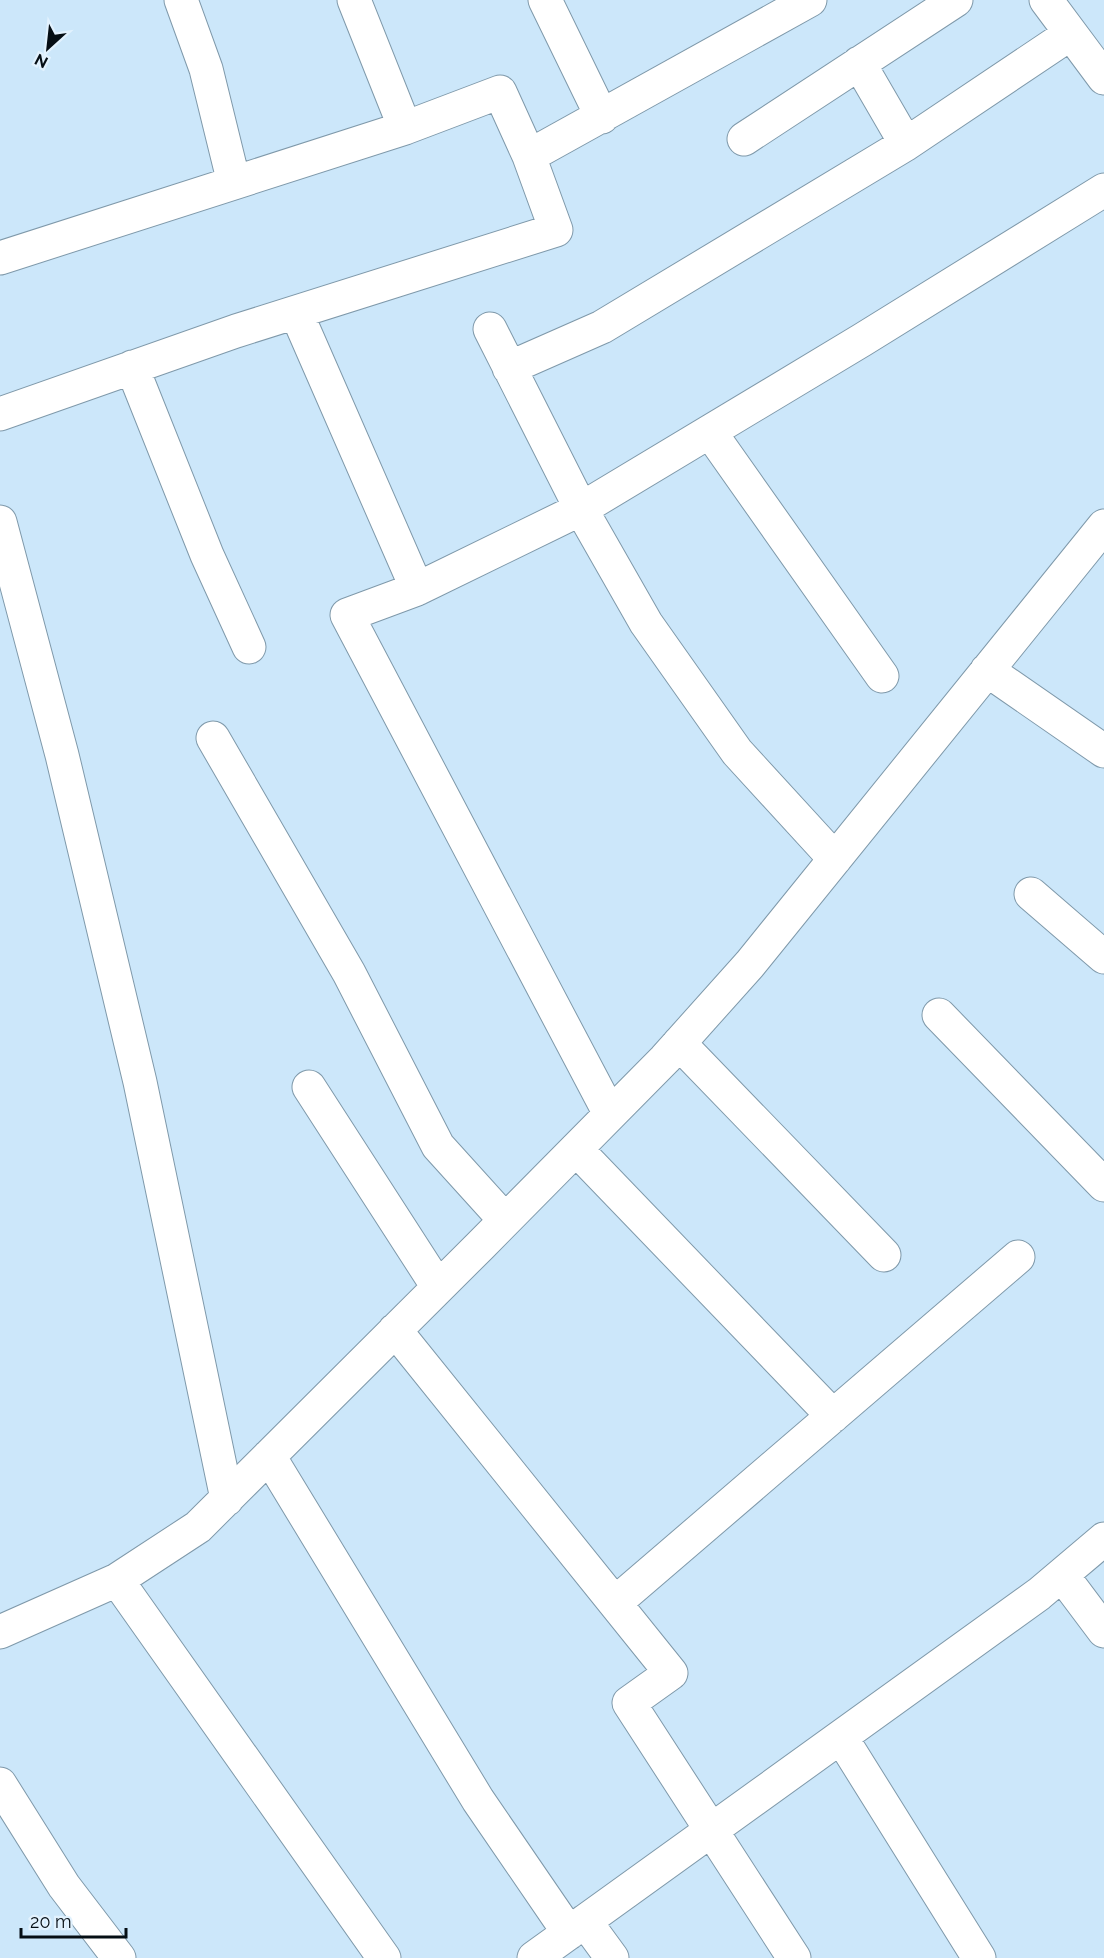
<svg xmlns="http://www.w3.org/2000/svg" width="1104" height="1958" font-family="Raleway,sans-serif">
<rect width="100%" height="100%" fill="#cce7fa"/>
<g fill="none" stroke-linecap="round" stroke-linejoin="round">
<defs>
<path id="street" d="M181,0L206,69L234,183
M354,0L405,128
M545,0L602,117
M1046,0L1104,78
M859,63L906,144
M744,139L956,0
M529,156L810,0
M0,258L405,128L500,92L529,156L556,230L236,331L0,414
M296,312L417,589
M490,329L581,509L646,623L737,752L835,859
M132,367L207,555L249,647
M509,368L602,327L906,144L1070,34
M710,432L882,676
M0,522L62,755L140,1082L227,1499
M987,670L1104,751
M213,738L349,973L438,1146L505,1220
M1031,894L1104,957
M939,1015L1104,1185
M679,1043L884,1255
M309,1087L438,1287
M610,1114L347,615L417,589L581,509L862,340L1104,190
M576,1149L833,1416
M395,1330L671,1673L629,1703L794,1958
M269,1456L478,1800L569,1933
M1062,1575L1104,1631
M117,1580L384,1958
M615,1603L1018,1257
M0,1632L117,1580L198,1527L481,1245L665,1059L750,964L1104,526
M841,1737L979,1958
M0,1784L64,1886L119,1958
M585,1921L612,1958
M534,1958L1039,1594L1104,1539"/>
</defs>
<use href="#street" stroke="#7f99aa" stroke-width="35"/>
<use href="#street" stroke="#fff" stroke-width="33"/>
</g>
<g transform="translate(48 48) rotate(207)" stroke="#e2f2fe" stroke-width="4.5" paint-order="stroke">
<path d="M0-4.5L10 22L0 15L-10 22Z" fill="#050e14"/>
<text y="-9" font-size="16" font-weight="bold" text-anchor="middle" fill="#050e14">N</text>
</g>
<path d="M21 1928v9h105v-9" fill="none" stroke="#050e14" stroke-width="3"/>
<text x="30" y="1928" font-size="18" fill="#050e14" stroke="#e2f2fe" stroke-width="4.5" paint-order="stroke">20 m</text>
</svg>
